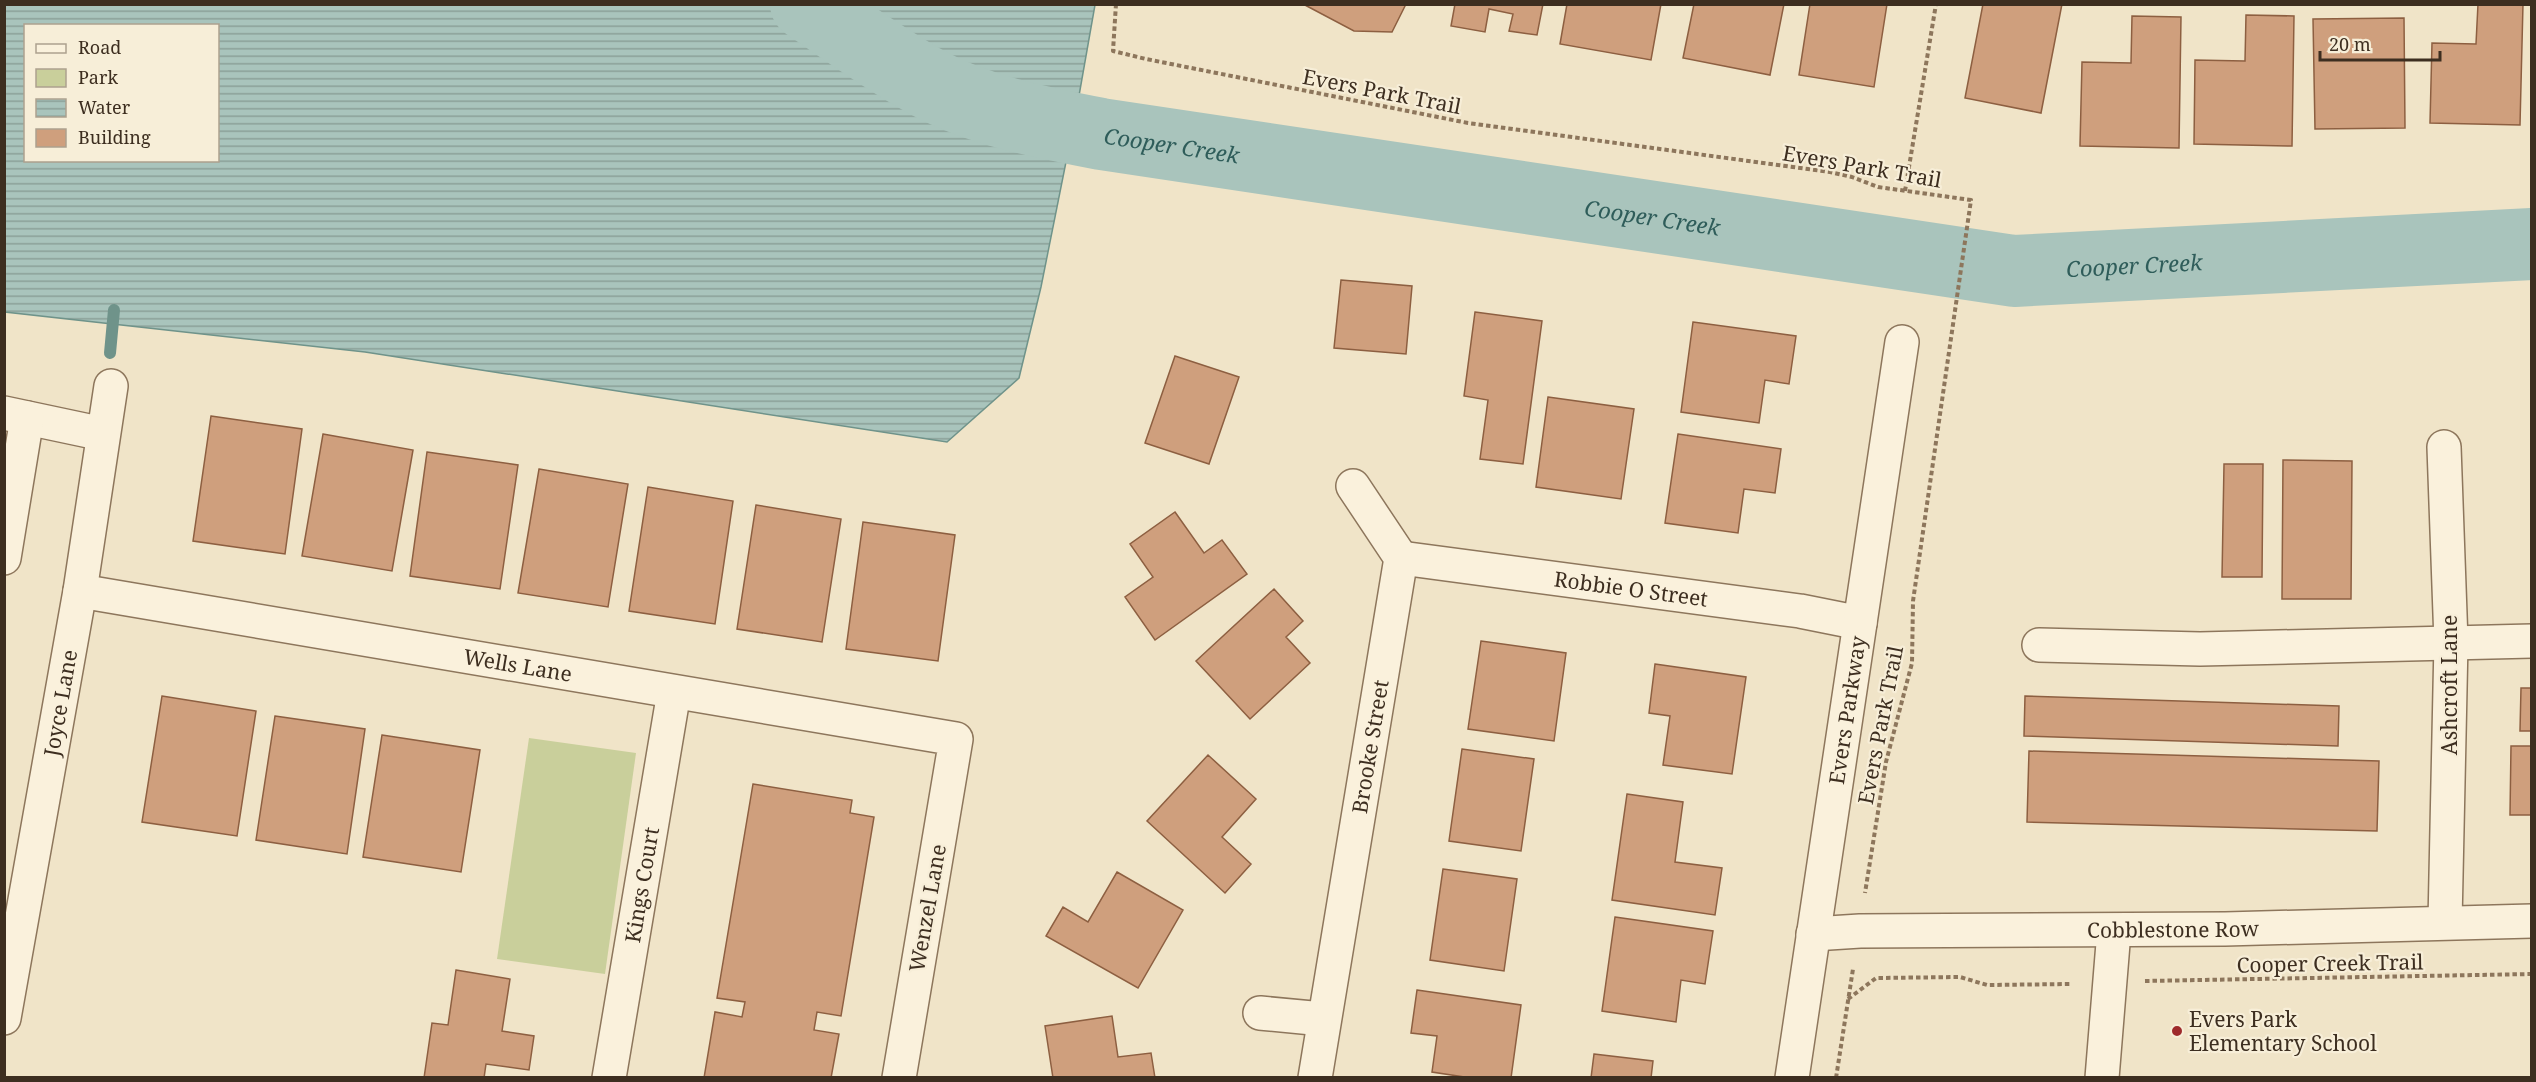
<svg xmlns="http://www.w3.org/2000/svg" width="2536" height="1082" font-family="'Noto Serif',serif">
<defs>
<pattern id="water-rules" width="6" height="5" patternUnits="userSpaceOnUse" patternTransform="scale(1.5)"><rect width="6" height="5" fill="#a9c4bc"/><path d="M0 2.5h6" fill="none" stroke="#8ba098"/></pattern>
</defs>
<rect width="100%" height="100%" fill="#f0e4c8"/>
<path fill="#c9cf9b" d="M529,738L636,753L605,974L497,959Z"/>
<path fill="url(#water-rules)" stroke="#6f938a" stroke-width="1.5" fill-rule="evenodd" d="M5,4H1095V5L1077,107L1041,287L1019,378L947,442L365,352L5,312ZM26,26H218V160H26Z"/>
<g fill="none" stroke-linecap="round" stroke-linejoin="round">
<path stroke="#6f938a" stroke-width="12" d="M110,353L114,310"/>
<path stroke="#a9c4bc" stroke-width="72" id="s1" d="M806,4C846,31 887,61 930,84C981,111 1044,123 1101,134L2014,271L2532,244"/>
</g>
<path fill="#cf9f7d" stroke="#8d5f41" stroke-width="1.5" d="M1303,4H1406L1392,32L1354,31Z
M1455,4H1543L1537,35L1509,31L1513,14L1489,9L1485,32L1451,26Z
M1567,4H1661L1651,60L1560,44Z
M1694,4H1784L1770,75L1683,58Z
M1810,4H1887L1874,87L1799,75Z
M1983,4H2062L2041,113L1965,98Z
M2478,4H2523L2520,125L2430,123L2432,43L2476,44Z
M2246,15L2294,16L2292,146L2194,144L2195,60L2245,61Z
M2132,16L2181,17L2179,148L2080,146L2082,62L2131,63Z
M2404,18L2405,128L2315,129L2313,19Z
M1341,280L1412,286L1406,354L1334,348Z
M1475,312L1542,321L1523,464L1480,459L1488,400L1464,396Z
M1693,322L1796,336L1789,384L1765,380L1759,423L1681,412Z
M1175,356L1239,377L1209,464L1145,443Z
M1548,397L1634,409L1621,499L1536,487Z
M211,416L302,429L285,554L193,541Z
M323,434L413,450L392,571L302,556Z
M1678,434L1781,449L1775,493L1744,489L1738,533L1665,523Z
M427,452L518,465L500,589L410,576Z
M2283,460L2352,461L2351,599H2282Z
M2224,464H2263L2262,577H2222Z
M539,469L628,484L608,607L518,593Z
M648,487L733,501L715,624L629,611Z
M756,505L841,519L822,642L737,629Z
M1175,512L1204,553L1222,540L1247,574L1155,640L1125,597L1153,577L1130,544Z
M863,522L955,535L938,661L846,649Z
M1274,589L1303,621L1286,637L1310,663L1250,719L1196,661Z
M1481,641L1566,653L1554,741L1468,729Z
M1655,664L1746,677L1732,774L1663,765L1670,716L1649,713Z
M2521,688H2532V731H2520Z
M162,696L256,711L237,836L142,822Z
M2025,696L2339,706L2338,746L2024,736Z
M275,716L365,729L347,854L256,840Z
M382,735L480,750L461,872L363,857Z
M2511,746H2532V815H2510Z
M1462,749L1534,759L1521,851L1449,841Z
M2029,751L2379,761L2377,831L2027,822Z
M1208,755L1256,799L1222,837L1251,864L1225,893L1147,821Z
M753,784L852,800L850,813L874,817L841,1016L817,1012L814,1030L839,1034L831,1078H704L715,1012L742,1017L745,1002L717,998Z
M1627,794L1683,802L1675,862L1722,868L1715,915L1612,900Z
M1443,869L1517,879L1504,971L1430,960Z
M1117,872L1183,910L1138,988L1046,936L1063,907L1088,922Z
M1615,917L1713,931L1705,984L1681,980L1676,1022L1602,1011Z
M456,970L510,979L502,1031L534,1036L529,1070L486,1064L484,1078H424L432,1023L448,1025Z
M1417,990L1521,1005L1511,1078H1471L1432,1072L1437,1036L1411,1033Z
M1112,1016L1118,1057L1151,1053L1155,1078H1053L1045,1026Z
M1594,1054L1653,1061L1651,1078H1591Z"/>
<g fill="none" stroke-linecap="round" stroke-linejoin="round">
<defs>
<g id="minor">
<path d="M4,413L103,434"/>
<path d="M2444,447L2451,642L2445,922"/>
<path d="M4,558L27,418"/>
<path id="s2" d="M1401,558L1800,611L1860,623"/>
<path id="s3" d="M80,591L956,739L899,1078"/>
<path d="M2039,645L2200,649L2532,641"/>
<path id="s4" d="M1813,934L1860,931L2225,929L2532,921"/>
<path d="M1260,1013L1323,1019"/>
<path id="s5" d="M4,1018L80,591L111,386"/>
<path id="s6" d="M609,1078L674,692"/>
<path id="s7" d="M1315,1078L1401,558L1353,486"/>
<path id="s8" d="M1792,1078L1902,342"/>
<path d="M2102,1078L2114,931"/>
</g>
</defs>
<use href="#minor" stroke="#8d765c" stroke-width="36"/>
<path stroke="#8d765c" stroke-width="4" stroke-dasharray="4.5 3" stroke-linecap="butt" d="M1116,4L1113,51L1146,59L1468,123L1830,172L1852,177L1878,187L1971,200L1913,601L1912,663L1886,762L1865,893
M1905,191L1936,4
M2145,981L2532,974
M1848,999L1876,978L1960,977L1987,985L2072,984
M1836,1078L1853,969"/>
<use href="#minor" stroke="#faf1dc" stroke-width="33"/>
</g>
<circle fill="#9e2a2b" stroke="#f7eed8" stroke-width="2" cx="2177" cy="1031" r="6"/>
<g text-anchor="middle" dominant-baseline="central" stroke-width="4.5" stroke-linejoin="round" paint-order="stroke">
<g font-size="21" fill="#3d2e20" stroke="#f7eed8">
<text transform="translate(1382 91) rotate(11)">Evers Park Trail</text>
<text transform="translate(1862 166) rotate(10)">Evers Park Trail</text>
<text stroke="none"><textPath href="#s2" startOffset="232">Robbie O Street</textPath></text>
<text stroke="none"><textPath href="#s3" startOffset="444">Wells Lane</textPath></text>
<text transform="translate(2449 685) rotate(-90)">Ashcroft Lane</text>
<text stroke="none"><textPath href="#s5" startOffset="320">Joyce Lane</textPath></text>
<text stroke="none"><textPath href="#s8" startOffset="372">Evers Parkway</textPath></text>
<text transform="translate(1880 725) rotate(-79)">Evers Park Trail</text>
<text stroke="none"><textPath href="#s7" startOffset="336">Brooke Street</textPath></text>
<text stroke="none"><textPath href="#s6" startOffset="196">Kings Court</textPath></text>
<text transform="translate(927 908) rotate(-80)">Wenzel Lane</text>
<text stroke="none"><textPath href="#s4" startOffset="360">Cobblestone Row</textPath></text>
<text transform="translate(2330 963) rotate(-1)">Cooper Creek Trail</text>
</g>
<g font-size="21" fill="#3d2e20" stroke="#f7eed8" text-anchor="start">
<text x="2189" y="1019">Evers Park<tspan x="2189" dy="24">Elementary School</tspan></text>
</g>
<g font-size="22" font-style="italic" fill="#2f5d5a" stroke="#f7eed8">
<text stroke="none"><textPath href="#s1" startOffset="398">Cooper Creek</textPath></text>
<text stroke="none"><textPath href="#s1" startOffset="884">Cooper Creek</textPath></text>
<text stroke="none"><textPath href="#s1" startOffset="1370">Cooper Creek</textPath></text>
</g>
</g>
<rect width="2536" height="1082" fill="none" stroke="#3d2e20" stroke-width="12"/>
<rect x="24" y="24" width="195" height="138" fill="#f7eed8" stroke="#ada18e" stroke-width="1.5"/>
<rect x="36" y="44" width="30" height="9" fill="#faf1dc" stroke="#ada18e" stroke-width="1.5"/>
<text x="78" y="54" font-size="18" fill="#3d2e20">Road</text>
<rect x="36" y="69" width="30" height="18" fill="#c9cf9b" stroke="#ada18e" stroke-width="1.5"/>
<text x="78" y="84" font-size="18" fill="#3d2e20">Park</text>
<rect x="36" y="99" width="30" height="18" fill="url(#water-rules)" stroke="#ada18e" stroke-width="1.5"/>
<text x="78" y="114" font-size="18" fill="#3d2e20">Water</text>
<rect x="36" y="129" width="30" height="18" fill="#cf9f7d" stroke="#ada18e" stroke-width="1.5"/>
<text x="78" y="144" font-size="18" fill="#3d2e20">Building</text>
<path d="M2320 51v9h120v-9" fill="none" stroke="#3d2e20" stroke-width="3"/>
<text x="2329" y="51" font-size="18" fill="#3d2e20" stroke="#f7eed8" stroke-width="4.5" paint-order="stroke">20 m</text>
</svg>
